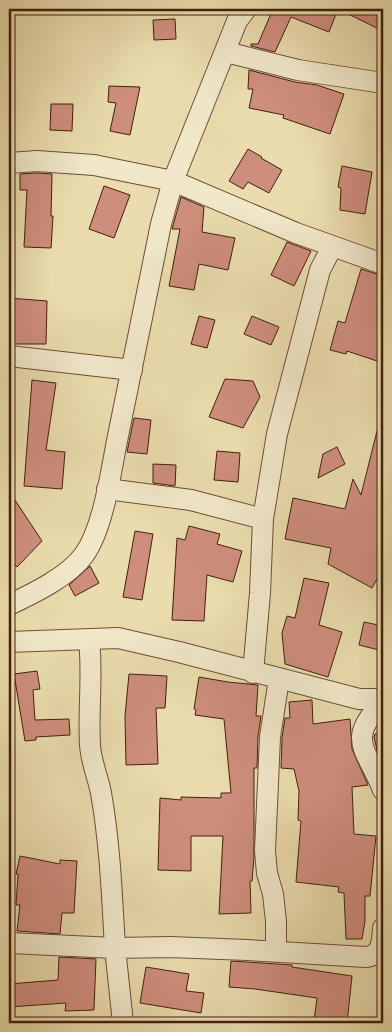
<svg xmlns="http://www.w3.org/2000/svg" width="392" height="1032" font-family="Alegreya,serif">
<rect width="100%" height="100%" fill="#eadcae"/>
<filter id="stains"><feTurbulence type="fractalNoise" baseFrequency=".004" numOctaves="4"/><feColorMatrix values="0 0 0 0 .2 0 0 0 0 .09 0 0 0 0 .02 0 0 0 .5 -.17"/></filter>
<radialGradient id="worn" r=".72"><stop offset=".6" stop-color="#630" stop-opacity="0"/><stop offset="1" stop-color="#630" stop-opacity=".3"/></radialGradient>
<path fill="#ce8e7d" stroke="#421f0f" d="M273,9H338L329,32L291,17L275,52L251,46V44H258Z
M338,9H383V31Z
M175,19L176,39L154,40L153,20Z
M249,70L295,82L317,85L344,94L330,134L283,118L284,115L249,108L253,89H248Z
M109,86L140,87L130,135L110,131L116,103L108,102Z
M51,104H73L72,131L50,130Z
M248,149L262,157L261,158L282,170L269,193L248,182L243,189L229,181Z
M342,166L372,172L365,214L340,210L341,188L338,187Z
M37,173L52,174L51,216H53L51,248L24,247L27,190H20V174Z
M104,186L130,195L114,238L89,229Z
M181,197L204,207L202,232L235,238L228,270L199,264L194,290L169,286L180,229H172Z
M287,242L311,251L294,286L271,275Z
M361,269L383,276V363L347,351L346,354L330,350L338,321L345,323Z
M9,298L47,301L46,344H9Z
M199,316L215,320L207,348L191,344Z
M252,316L279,327L271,345L244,334Z
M225,379L253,381L260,397L243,428L209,417Z
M32,380L56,383L46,450L65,452L62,489L24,486Z
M134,418L151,420L147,454L127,452Z
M377,431L383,432V551L379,566L383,568L372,588L328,564L331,548L285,539L293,498L345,509L353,479L361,495Z
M337,447L345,464L318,478L323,454Z
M217,451L240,453L238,482L214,480Z
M153,464L176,465L175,486L153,483Z
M9,491L42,541L17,567L9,559Z
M189,526L220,534L217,544L242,551L233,582L207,575L204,621L172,620L177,538L185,540Z
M135,531L153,534L142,600L123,597Z
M90,566L99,583L75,596L69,585Z
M304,578L329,583L319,625L342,632L328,677L285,664L282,633L287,616L295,618Z
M364,622L383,626L379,650L359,645Z
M37,671L40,689L33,690L35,720L69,719L70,735L36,737V740L25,741L14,674Z
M129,674L167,676L165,708H156L158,764L126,765L125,716Z
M199,677L228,682L258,685L256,716H261L258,736L257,768H254V857L252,881H250L251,913L219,914L223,836H191V871L158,870L160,798L181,800V797L221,798V793H231L224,719L195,715L196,710L194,709Z
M312,700L313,724L350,719L352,749L368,785L352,787L354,834L376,836L370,896H365V921L362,939H346L344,893L338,892L339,887L296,882L301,821L298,820L299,791L294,769L281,768L282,738L285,718H290L289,702Z
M383,733V762L377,750L374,737L375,734Z
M20,856L60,864V860L77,861L74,913H62L60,934L17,931L20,905H16L18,874H16Z
M59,957L96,959L94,1010L65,1011L66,1003L9,1007V984L58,980Z
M231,961L292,965V967L352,976L347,1023L314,1021L317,998L255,989L229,987Z
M146,967L189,974L186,991L204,993L201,1013L140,1003Z"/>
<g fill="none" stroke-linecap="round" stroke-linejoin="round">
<defs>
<path id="street" d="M226,52L298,70L383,83
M9,163L37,161L94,165L173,181L296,233L383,264
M9,356L132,370
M107,489L191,500L263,519
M9,605C32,594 68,577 84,555C104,527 111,470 118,436C133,365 147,294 161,224L173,181L237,21L246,9
M89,639C93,675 88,709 90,745C91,762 98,777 101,793C110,844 112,896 115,948L170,947L247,950L366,957C382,955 382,942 383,928
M9,642L118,638L179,652L359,699H383
M253,673L260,593L263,519L277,434L320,270L332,247
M383,702C345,740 367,749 383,790
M9,943L115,948L123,1023
M276,951V921L273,894L267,873L265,851L270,737L279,679"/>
</defs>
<use href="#street" stroke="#6c4e37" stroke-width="22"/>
<use href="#street" stroke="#f1e8ca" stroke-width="20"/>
</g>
<rect width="392" height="1032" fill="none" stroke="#eadcae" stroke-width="30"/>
<rect x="10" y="10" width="372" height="1012" fill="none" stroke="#421f0f" stroke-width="2.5"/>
<rect x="15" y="15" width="362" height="1002" fill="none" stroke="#421f0f"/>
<rect width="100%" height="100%" filter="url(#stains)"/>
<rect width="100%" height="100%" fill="url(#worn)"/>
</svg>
